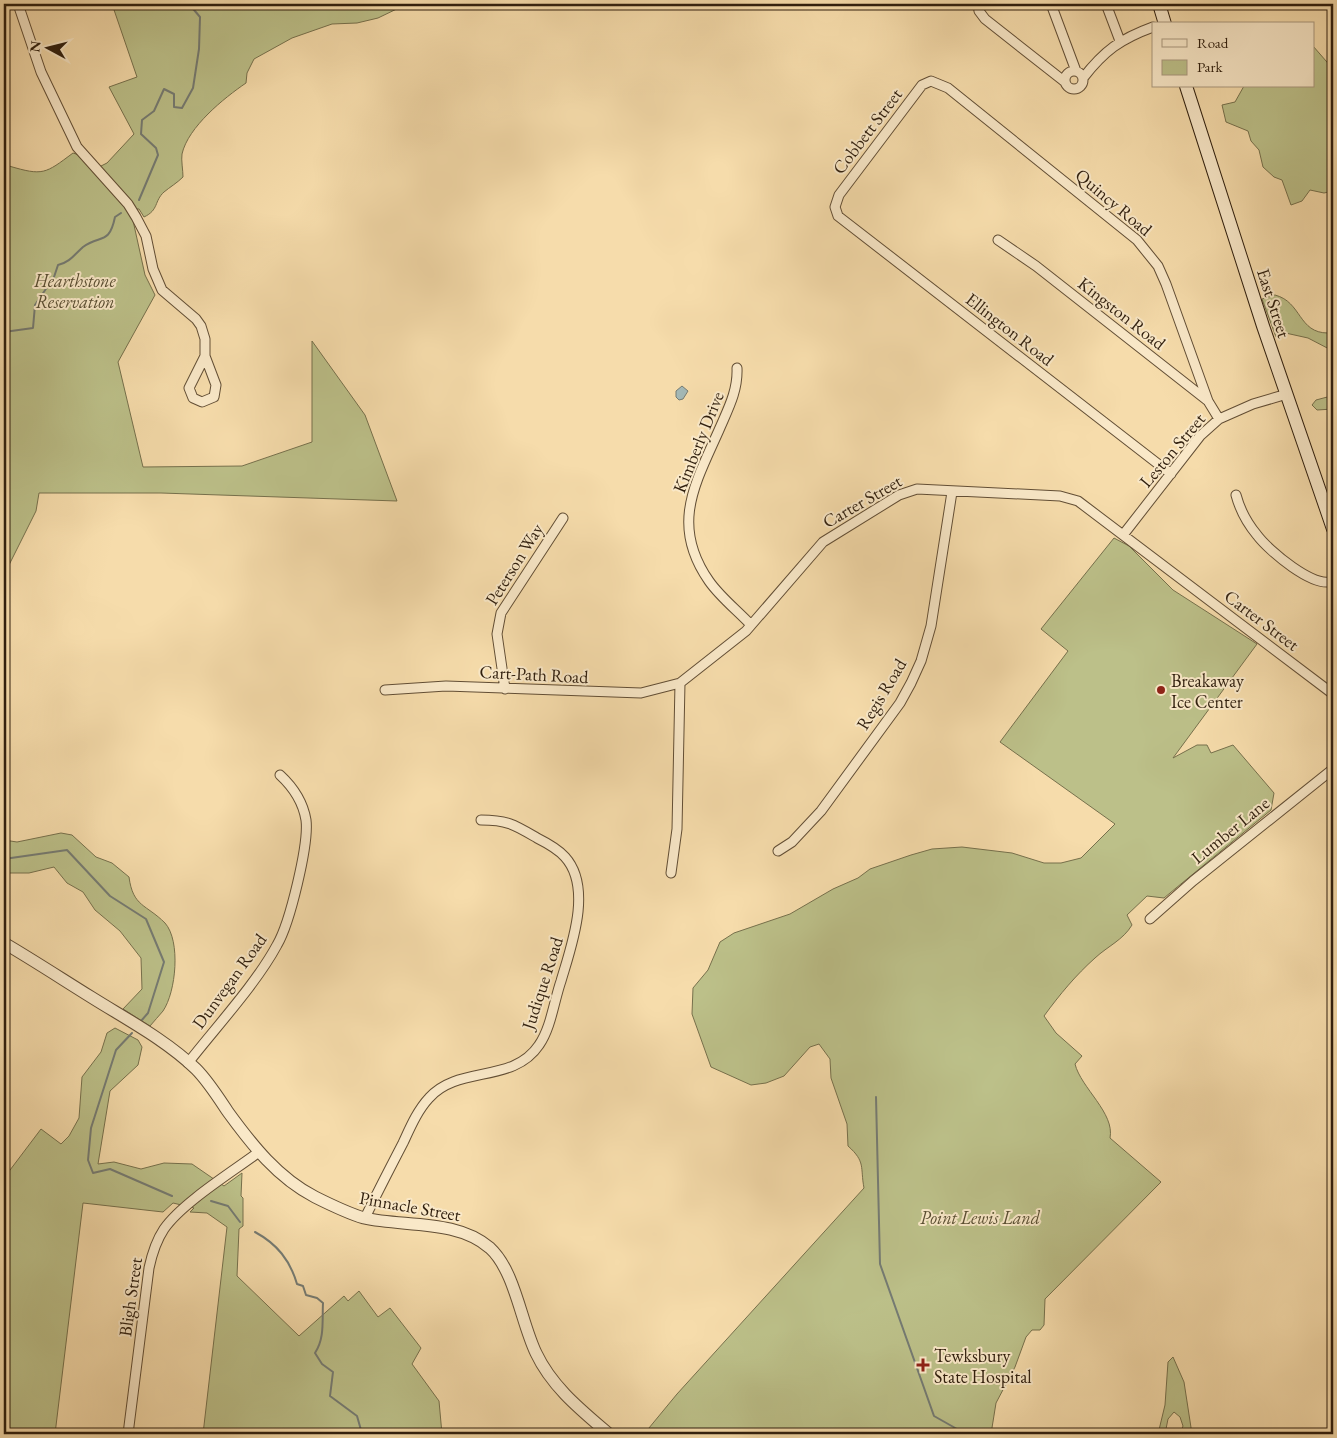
<svg xmlns="http://www.w3.org/2000/svg" width="1337" height="1438" font-family="'EB Garamond',serif">
<rect width="100%" height="100%" fill="#f6dcab"/>
<filter id="stains"><feTurbulence type="fractalNoise" baseFrequency=".004" numOctaves="4"/><feColorMatrix values="0 0 0 0 .2 0 0 0 0 .09 0 0 0 0 .02 0 0 0 .5 -.17"/></filter>
<radialGradient id="worn" r=".72"><stop offset=".6" stop-color="#630" stop-opacity="0"/><stop offset="1" stop-color="#630" stop-opacity=".3"/></radialGradient>
<path fill="#bcc089" stroke="#76704c" d="M112,4H407L378,18L357,23L332,24L292,38L254,59L247,73L246,83C224,98 188,127 182,154C181,160 183,170 183,177C177,183 170,187 164,192C154,201 159,210 144,217L139,209H136L130,199L99,167L107,163L134,134L109,87L137,77Z
M1313,46L1333,69V191L1324,193L1310,190L1302,201L1291,205L1282,180L1274,177L1263,167L1259,150L1251,141L1248,131L1226,122L1222,105L1235,102L1244,86H1313Z
M73,153L79,155L132,216L145,275L155,295L118,362L143,467L242,466L312,442V341L365,415L397,501L161,493H39L36,511L4,575V158L9,166C43,176 45,174 73,153Z
M1275,295C1302,302 1298,333 1328,333L1333,326V351L1308,338L1281,332L1276,337L1262,299Z
M1333,393V409L1317,410L1312,405L1316,400L1331,396Z
M1114,538L1129,546L1173,590L1257,644L1173,758L1197,745H1207L1211,753L1233,745L1274,793L1271,810L1176,888L1164,898L1147,896L1127,915L1132,925C1123,940 1108,946 1095,958C1076,975 1060,994 1044,1016L1056,1033L1082,1056L1075,1064C1081,1088 1115,1113 1110,1138L1161,1182L1045,1299L1044,1325L1040,1330H1032L1026,1337L1015,1367L996,1403L991,1434H644L677,1394L864,1188C860,1167 866,1162 848,1146L847,1124L831,1078L830,1059L819,1044L810,1047L784,1076L766,1083L751,1085L711,1067L692,1014L693,988L708,970L720,942L734,933L790,914L833,889L858,878L870,869L911,855L932,849L962,847L1012,853L1044,863H1061L1081,858L1115,824L1000,742L1068,651L1041,629Z
M61,833L72,835L96,857L112,863L129,877C133,907 146,904 165,923C181,941 176,992 163,1011C159,1016 154,1021 150,1026L123,1009L142,989L141,958L120,931L95,910L83,892L67,883L54,867L29,873H4V840L17,842Z
M115,1028L138,1040L142,1047L138,1065L110,1091L98,1164L114,1162L141,1169L164,1163L192,1164L224,1186L242,1173L241,1196L243,1198V1226L239,1229L237,1276L299,1336L344,1296L348,1301L359,1291L378,1317L390,1308L421,1348L412,1364L439,1401L442,1434H203L227,1227L207,1213L190,1212L194,1208L173,1203L163,1212L83,1203L55,1434H4V1178L41,1129L61,1144L69,1136L79,1118L82,1077L101,1052L107,1033Z
M1173,1357L1184,1382L1192,1434H1180L1183,1426L1180,1417L1174,1412L1168,1419L1165,1434H1158L1165,1405L1168,1362Z"/>
<path fill="#a3b8b6" stroke="#757b73" d="M682,386L688,391L683,399L679,400L676,397V391Z"/>
<g fill="none" stroke-linecap="round" stroke-linejoin="round">
<path stroke="#757b73" stroke-width="2" d="M139,200L158,155L156,148L141,134L142,120L154,111L164,89L174,94V107L182,108L193,88L199,49L200,17L189,4
M4,332L33,328L35,305L54,277L58,265C70,262 74,255 83,247C100,234 109,246 115,217L121,213
M4,859L67,850L110,896L146,919L164,962L148,1013L141,1021
M132,1033L116,1050L91,1128L88,1160L93,1173L110,1169L172,1196
M876,1097L880,1264L934,1416L957,1429L958,1434
M211,1201L228,1206L240,1222
M255,1232C277,1244 290,1260 297,1284L303,1286L306,1295L317,1298L323,1303C322,1320 325,1338 315,1353L322,1364L333,1372L330,1396L357,1416L361,1430L370,1434"/>
<defs>
<path id="minor" d="M18,4L41,72L77,147L128,204L136,217L146,236L153,269L162,290L196,319L201,326L205,339V356L216,385L214,397L202,402L193,398L189,388L205,356
M978,4L979,11L985,19L1065,82
M1051,4L1076,71
M1106,4L1120,41
M1065 80a9 9 0 1 1 18 0a9 9 0 1 1-18 0Z
M1083,78C1104,51 1120,39 1153,27
M998,240L1036,266L1208,401L1219,419
M737,368C738,391 728,409 719,430C695,484 670,525 709,581C720,597 738,611 751,625
M1171,474L838,216L835,207L839,195L922,85L931,81L948,88L1137,240L1158,266L1166,284L1208,401
M1236,495C1240,510 1247,523 1257,535C1269,551 1314,589 1333,581
M1123,535L1200,436L1219,419L1253,404L1287,394
M505,689L497,634L501,613L563,518
M385,690L446,686L641,693L680,683
M778,851L792,842L821,811L900,703L911,683L921,661L931,626L952,492
M671,873L677,829L680,683L746,631L823,542L899,495L917,489L1060,496L1078,501L1333,694
M1150,919L1193,881L1333,769
M188,1063C216,1027 256,984 277,945C290,923 309,844 306,820C303,802 293,787 280,775
M365,1218C377,1193 390,1168 403,1143C410,1128 417,1111 429,1098C458,1065 513,1084 539,1045C551,1028 554,1001 561,981C571,947 593,888 565,857C558,849 547,843 537,838C515,825 508,820 481,820
M128,1434L149,1268C152,1254 156,1241 164,1229C182,1203 232,1172 259,1152"/>
<path id="tertiary" d="M4,943C33,960 62,979 91,997C126,1019 166,1040 196,1069C208,1081 218,1097 228,1112C252,1145 278,1178 315,1197C331,1205 347,1213 364,1218C404,1227 457,1219 490,1248C515,1271 521,1322 536,1353C552,1387 581,1410 609,1434"/>
<path id="secondary" d="M1159,4L1165,24
M1186,86L1263,326L1333,529"/>
</defs>
<use href="#minor" stroke="#624e35" stroke-width="11"/>
<use href="#tertiary" stroke="#624e35" stroke-width="13"/>
<use href="#secondary" stroke="#301f0e" stroke-width="14"/>
<use href="#minor" stroke="#f9e8c8" stroke-width="9"/>
<use href="#tertiary" stroke="#f9e8c8" stroke-width="11"/>
<use href="#secondary" stroke="#f9e8c8" stroke-width="12"/>
</g>
<g fill="#8f2418" stroke="#f9e8c8" stroke-width="2">
<circle cx="1161" cy="690" r="5"/>
<path d="M920.5 1357.5h5v5h5v5h-5v5h-5v-5h-5v-5h5z"/>
</g>
<g text-anchor="middle" dominant-baseline="central" stroke-width="4" stroke-linejoin="round" paint-order="stroke">
<g font-size="18" fill="#301f0e" stroke="#f9e8c8">
<text transform="translate(867 131) rotate(-53)">Cobbett Street</text>
<text transform="translate(1114 202) rotate(40)">Quincy Road</text>
<text transform="translate(1274 303) rotate(72)">East Street</text>
<text transform="translate(1122 313) rotate(38)">Kingston Road</text>
<text transform="translate(1010 329) rotate(38)">Ellington Road</text>
<text transform="translate(698 442) rotate(-68)">Kimberly Drive</text>
<text transform="translate(1172 450) rotate(-50)">Leston Street</text>
<text transform="translate(862 501) rotate(-30)">Carter Street</text>
<text transform="translate(514 564) rotate(-58)">Peterson Way</text>
<text transform="translate(1262 620) rotate(37)">Carter Street</text>
<text transform="translate(534 674) rotate(3)">Cart-Path Road</text>
<text transform="translate(881 694) rotate(-59)">Regis Road</text>
<text transform="translate(1230 830) rotate(-39)">Lumber Lane</text>
<text transform="translate(229 981) rotate(-54)">Dunvegan Road</text>
<text transform="translate(542 983) rotate(-72)">Judique Road</text>
<text transform="translate(410 1206) rotate(10)">Pinnacle Street</text>
<text transform="translate(130 1297) rotate(-82)">Bligh Street</text>
</g>
<g font-size="18" font-style="italic" fill="#5a4f33" stroke="#f9e8c8">
<text x="75" y="280">Hearthstone<tspan x="75" dy="21">Reservation</tspan></text>
<text x="980" y="1217">Point Lewis Land</text>
</g>
<g font-size="18" fill="#301f0e" stroke="#f9e8c8" text-anchor="start">
<text x="1171" y="680">Breakaway<tspan x="1171" dy="21">Ice Center</tspan></text>
<text x="934" y="1355">Tewksbury<tspan x="934" dy="21">State Hospital</tspan></text>
</g>
</g>
<rect width="1337" height="1438" fill="none" stroke="#f6dcab" stroke-width="20"/>
<rect x="5" y="5" width="1327" height="1428" fill="none" stroke="#301f0e" stroke-width="2.5"/>
<rect x="10" y="10" width="1317" height="1418" fill="none" stroke="#301f0e"/>
<rect x="1152" y="22" width="162" height="65" fill="#f9e8c8" stroke="#a9987e"/>
<rect x="1162" y="39" width="25" height="8" fill="#f9e8c8" stroke="#a9987e"/>
<text x="1197" y="48" font-size="15" fill="#301f0e">Road</text>
<rect x="1162" y="60" width="25" height="15" fill="#bcc089" stroke="#a9987e"/>
<text x="1197" y="72" font-size="15" fill="#301f0e">Park</text>
<g transform="translate(48 48) rotate(277)" stroke="#f9e8c8" stroke-width="4" paint-order="stroke">
<path d="M0-4L9 19L0 12L-9 19Z" fill="#301f0e"/>
<text y="-8" font-size="14" font-weight="bold" text-anchor="middle" fill="#301f0e">N</text>
</g>
<rect width="100%" height="100%" filter="url(#stains)"/>
<rect width="100%" height="100%" fill="url(#worn)"/>
</svg>
